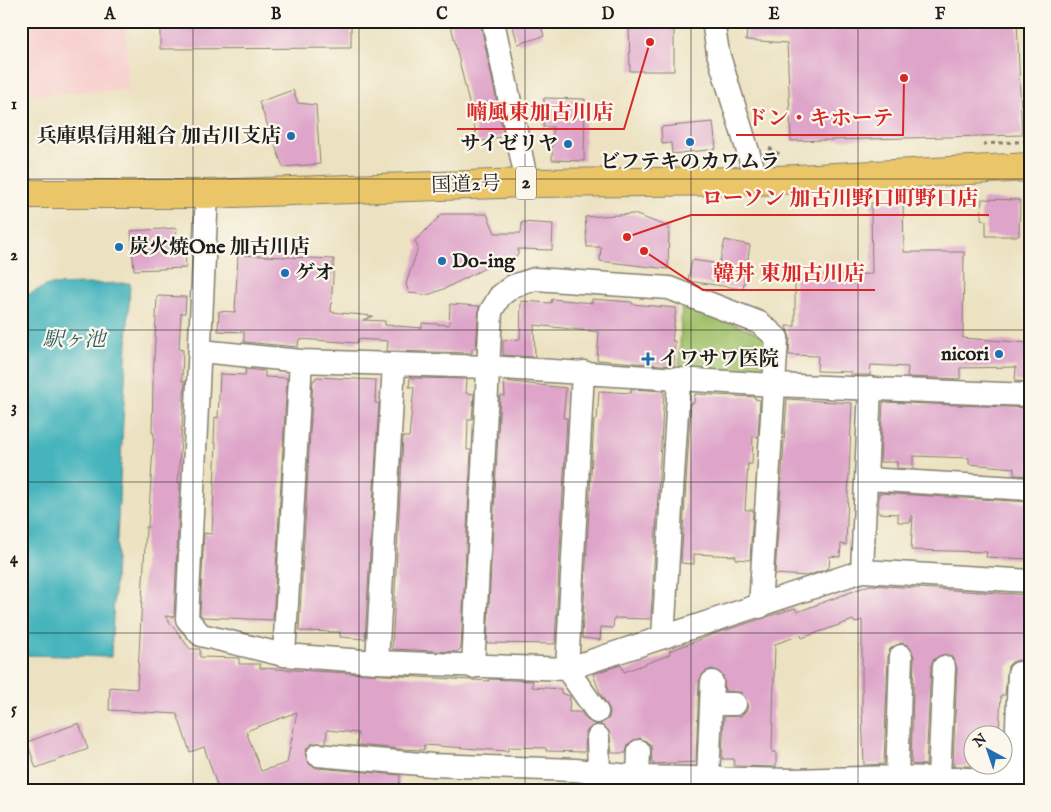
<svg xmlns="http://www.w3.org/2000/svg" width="1051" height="812" font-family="'IM FELL English','Noto Serif JP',serif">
<rect width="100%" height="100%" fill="#fbf7ec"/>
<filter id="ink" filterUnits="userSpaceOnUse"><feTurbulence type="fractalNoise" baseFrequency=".02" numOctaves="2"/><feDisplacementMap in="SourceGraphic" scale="10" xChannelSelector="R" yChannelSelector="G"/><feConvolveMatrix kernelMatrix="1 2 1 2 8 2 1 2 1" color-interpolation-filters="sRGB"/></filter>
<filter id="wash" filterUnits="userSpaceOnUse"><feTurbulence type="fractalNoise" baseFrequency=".0096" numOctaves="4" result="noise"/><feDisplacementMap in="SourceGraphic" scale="20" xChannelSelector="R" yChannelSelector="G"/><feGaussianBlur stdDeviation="1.12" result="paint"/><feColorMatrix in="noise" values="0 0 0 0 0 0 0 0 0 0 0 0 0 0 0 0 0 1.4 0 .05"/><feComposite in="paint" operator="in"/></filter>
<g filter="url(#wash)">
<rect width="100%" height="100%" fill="#ece2c1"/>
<path fill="#f7d0ce" d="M21,21H126L128,90L21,95Z"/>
<path fill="#a0c16a" stroke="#5e6e43" d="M682,302L766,337V364L753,372L679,370Z"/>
<path fill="#44b4bc" stroke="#30686c" d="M130,283L111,657L21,655V298L48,285Z"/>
<g id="blocks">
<path fill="#dea4c9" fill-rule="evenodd" d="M160,21H351V48L160,49Z
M450,21H480L504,136L478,142Z
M511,21H540L544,36L518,44Z
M629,21H674V71H630Z
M748,21H1017L1022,135L791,141L787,43L746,40Z
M293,90L298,103L316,105L320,164L283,167L259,102Z
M544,98L585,99L584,161L552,160L553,127H543Z
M713,122L716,149L672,154L671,143L662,144L661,127Z
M982,199L1020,200L1019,236H986V221L981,220Z
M903,202L904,252H964L963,338L1030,343V382L1015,381L1016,367L960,368V379L907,377L908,367L871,365L870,375H851V372L817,371L818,356L789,355L790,338L786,326H795V276L872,274L871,203Z
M442,214H487L495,233H521L522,222L553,224L552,250L518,249V255L497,265V262L446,288L428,295L409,293L406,284L418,248L415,241Z
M634,214L669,227L668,269L600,261L601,247H587L585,217Z
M177,228L175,241L185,240L186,268L134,270L131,231Z
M725,240L750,245L743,289L688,281L692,260L719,264Z
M238,255L334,259L331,312L373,316L363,320L385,321V325L422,328V323L449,325L450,304L479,306L476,348H472V353L387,351L388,341L358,339L357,343L299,339L298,347L244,342V332L218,331L219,311L235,312Z
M157,296L186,297L185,313H181L179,349L183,350L182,381H185L178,483H180L174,617L165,616L190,649H200V657L239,658V664H260V668L489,681V679L533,681L532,687L561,689V693L570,696L569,712H581L587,720L595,725L586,731L585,752L546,751V748L509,747L508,751L492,750L424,745V750L401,749L357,745L358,733L327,730L326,743H313L307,748L305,754L310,765L317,768L400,775L399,791H219L204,747L190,752L177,714L109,710L110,687L137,689L146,527H148L154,433H152L153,382ZM297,712L287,763L261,771L246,731Z
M552,299L592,303V299L632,302V304L676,308L672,341H675L674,366L597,360L599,332L534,325L535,357L503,355V340L520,339L521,301L551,303Z
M246,369L265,371V377L287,378L273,620L203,617L200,614L204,533L212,534L216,443H214L215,417L218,418L220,374L245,375Z
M316,377L376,380L375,403H379L365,639L340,637V632L299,631L313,380H315Z
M410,378L467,379L466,393L474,394L472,419H468L467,450H471L461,648L457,652L392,649L403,437H409L414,387H409Z
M504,381L566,388L563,418H567L555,644L487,643L500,396H505Z
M631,389L664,391L651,617L650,619L614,618L613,628L601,627L600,640L582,638L594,420H597L599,391L631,393Z
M695,394L755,397V399L760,400L758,437L753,436L752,464H748L745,510H753L750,560L735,559L736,556L694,554V564L681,563L691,403H694Z
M787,399L852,403L846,545L841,544L840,557L830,556L829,568L807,576L775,574Z
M883,402L1030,408V476L1014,475V468L969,464V458L913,456V469L897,468V462H880Z
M879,493L1030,502V559L986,557L987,552L911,550L913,516L911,515V522H898V514L878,513Z
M870,585L1030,595V666L1019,660L1012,662L1008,666L1005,695H1001L999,734H974V766H953L957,668L951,656L944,654L933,660L931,666L926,765L911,764L914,656L908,645L901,643L890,649L888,656L884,764L864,765L862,711V620L855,623L853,620L802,638L801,635L775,644L772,752H776V767L734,766V759H722L724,717L741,716L747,710L748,704L741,692L725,691L723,676L713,669L706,671L699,681L696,762L652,764L651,745L640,738L628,744L626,753H612L609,731L600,724L609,718L610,710L600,693L593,674L621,665L624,672L666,656L670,654L669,651L720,632L795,608L797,612Z
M79,723L88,749L36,768L27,742Z"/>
</g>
</g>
<g filter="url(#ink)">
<use href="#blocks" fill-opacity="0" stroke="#847f6e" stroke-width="1"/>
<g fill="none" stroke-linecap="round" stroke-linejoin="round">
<defs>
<path id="minor" d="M493,21L527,183
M713,21L718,53L757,181
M207,194L187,619L201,635L284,655L377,662L567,669L862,571L1030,581
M201,351L301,361L488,367L773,385L1030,395
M583,372L567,669L597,712
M867,479L1030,489
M862,571L870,388
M663,637L679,380
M284,655L301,361
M377,662L394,364
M473,667L491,311L500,296L513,286L535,279L669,288L760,323L777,338L760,607
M711,704H735
M598,737L599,774
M318,755L432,765L575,770L638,777L793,780
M638,777L639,751
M897,777L901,656
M939,777L944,667
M708,779L712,682
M1015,780L1019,673
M795,791L793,780L897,777L1030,781"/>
<path id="highway" d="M21,194H207L527,183L757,181L1030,167"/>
</defs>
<use href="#minor" stroke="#847f6e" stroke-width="25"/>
<use href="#highway" stroke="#847f6e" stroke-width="30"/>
<path stroke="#847f6e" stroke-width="3" stroke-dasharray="4 4" stroke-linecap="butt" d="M983,144L1030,141
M769,148L783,156"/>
<use href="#minor" stroke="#fff" stroke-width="22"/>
<use href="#highway" stroke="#ebc669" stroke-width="28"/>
</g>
</g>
<path fill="none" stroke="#1c1c1c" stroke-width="1" stroke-opacity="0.55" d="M193,21V791M359,21V791M525,21V791M691,21V791M858,21V791M21,179H1030M21,330H1030M21,482H1030M21,633H1030"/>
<g fill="#1f6fb2" stroke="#fbf7ec" stroke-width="2">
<circle cx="291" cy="136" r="5"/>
<circle cx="690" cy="142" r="5"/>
<circle cx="568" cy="144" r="5"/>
<circle cx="119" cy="247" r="5"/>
<circle cx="442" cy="261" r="5"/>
<circle cx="285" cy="273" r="5"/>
<circle cx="999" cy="354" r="5"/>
<path d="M645.5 351.5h5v5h5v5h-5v5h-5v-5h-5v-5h5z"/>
</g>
<g text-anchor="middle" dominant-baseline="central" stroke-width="4.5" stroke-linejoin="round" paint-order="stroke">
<rect fill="#fbf7ec" stroke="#5f5e5a" stroke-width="1" x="516" y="166.5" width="20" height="33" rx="4"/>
<g font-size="19" font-weight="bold" fill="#1c1c1c">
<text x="526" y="183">2</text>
</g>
<g font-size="20" font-weight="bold" fill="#1c1c1c" stroke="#fbf7ec" text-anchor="start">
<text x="281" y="136" text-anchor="end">兵庫県信用組合 加古川支店</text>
<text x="558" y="144" text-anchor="end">サイゼリヤ</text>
<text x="690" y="162" text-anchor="middle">ビフテキのカワムラ</text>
<text x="129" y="247">炭火焼One 加古川店</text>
<text x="452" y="261">Do-ing</text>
<text x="295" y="273">ゲオ</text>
<text x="989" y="354" text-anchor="end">nicori</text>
<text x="659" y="359">イワサワ医院</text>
</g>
<g font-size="20" fill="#1c1c1c" stroke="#fbf7ec">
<text transform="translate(466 185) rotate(-2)">国道2号</text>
</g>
<g font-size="21" font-style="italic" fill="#2e6064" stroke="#fbf7ec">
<text x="74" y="340">駅ヶ池</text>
</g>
</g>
<path fill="none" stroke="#d62828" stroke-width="2" d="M650 42L624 129H457M904 78L903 135H736M627 237L691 215H989M644 251L703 290H875"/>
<g fill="#d62828" stroke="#fbf7ec" stroke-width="2">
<circle cx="650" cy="42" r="5"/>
<circle cx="904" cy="78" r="5"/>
<circle cx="627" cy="237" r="5"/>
<circle cx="644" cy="251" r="5"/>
</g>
<g font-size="21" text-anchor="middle" font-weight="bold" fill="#d62828" stroke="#fbf7ec" stroke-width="4.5" stroke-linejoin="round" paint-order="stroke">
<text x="540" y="119">喃風東加古川店</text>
<text x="820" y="125">ドン・キホーテ</text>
<text x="840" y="205">ローソン 加古川野口町野口店</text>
<text x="789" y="280">韓丼 東加古川店</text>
</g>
<rect width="1051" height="812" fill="none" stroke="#fbf7ec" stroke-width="55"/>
<g transform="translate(988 750) rotate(320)"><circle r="24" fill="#fbf7ec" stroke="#a29f99"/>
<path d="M0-4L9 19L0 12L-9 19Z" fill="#1f6fb2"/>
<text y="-8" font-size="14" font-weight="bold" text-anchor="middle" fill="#1c1c1c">N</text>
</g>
<rect x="28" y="28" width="996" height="756" fill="none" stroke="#1c1c1c" stroke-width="2"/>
<g font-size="16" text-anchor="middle" font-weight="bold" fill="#1c1c1c">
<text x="110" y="19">A</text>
<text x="276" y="19">B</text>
<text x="442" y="19">C</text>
<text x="608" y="19">D</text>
<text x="774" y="19">E</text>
<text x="940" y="19">F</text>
<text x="14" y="109">1</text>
<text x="14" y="260">2</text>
<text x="14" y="412">3</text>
<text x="14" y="563">4</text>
<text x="14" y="714">5</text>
</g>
</svg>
